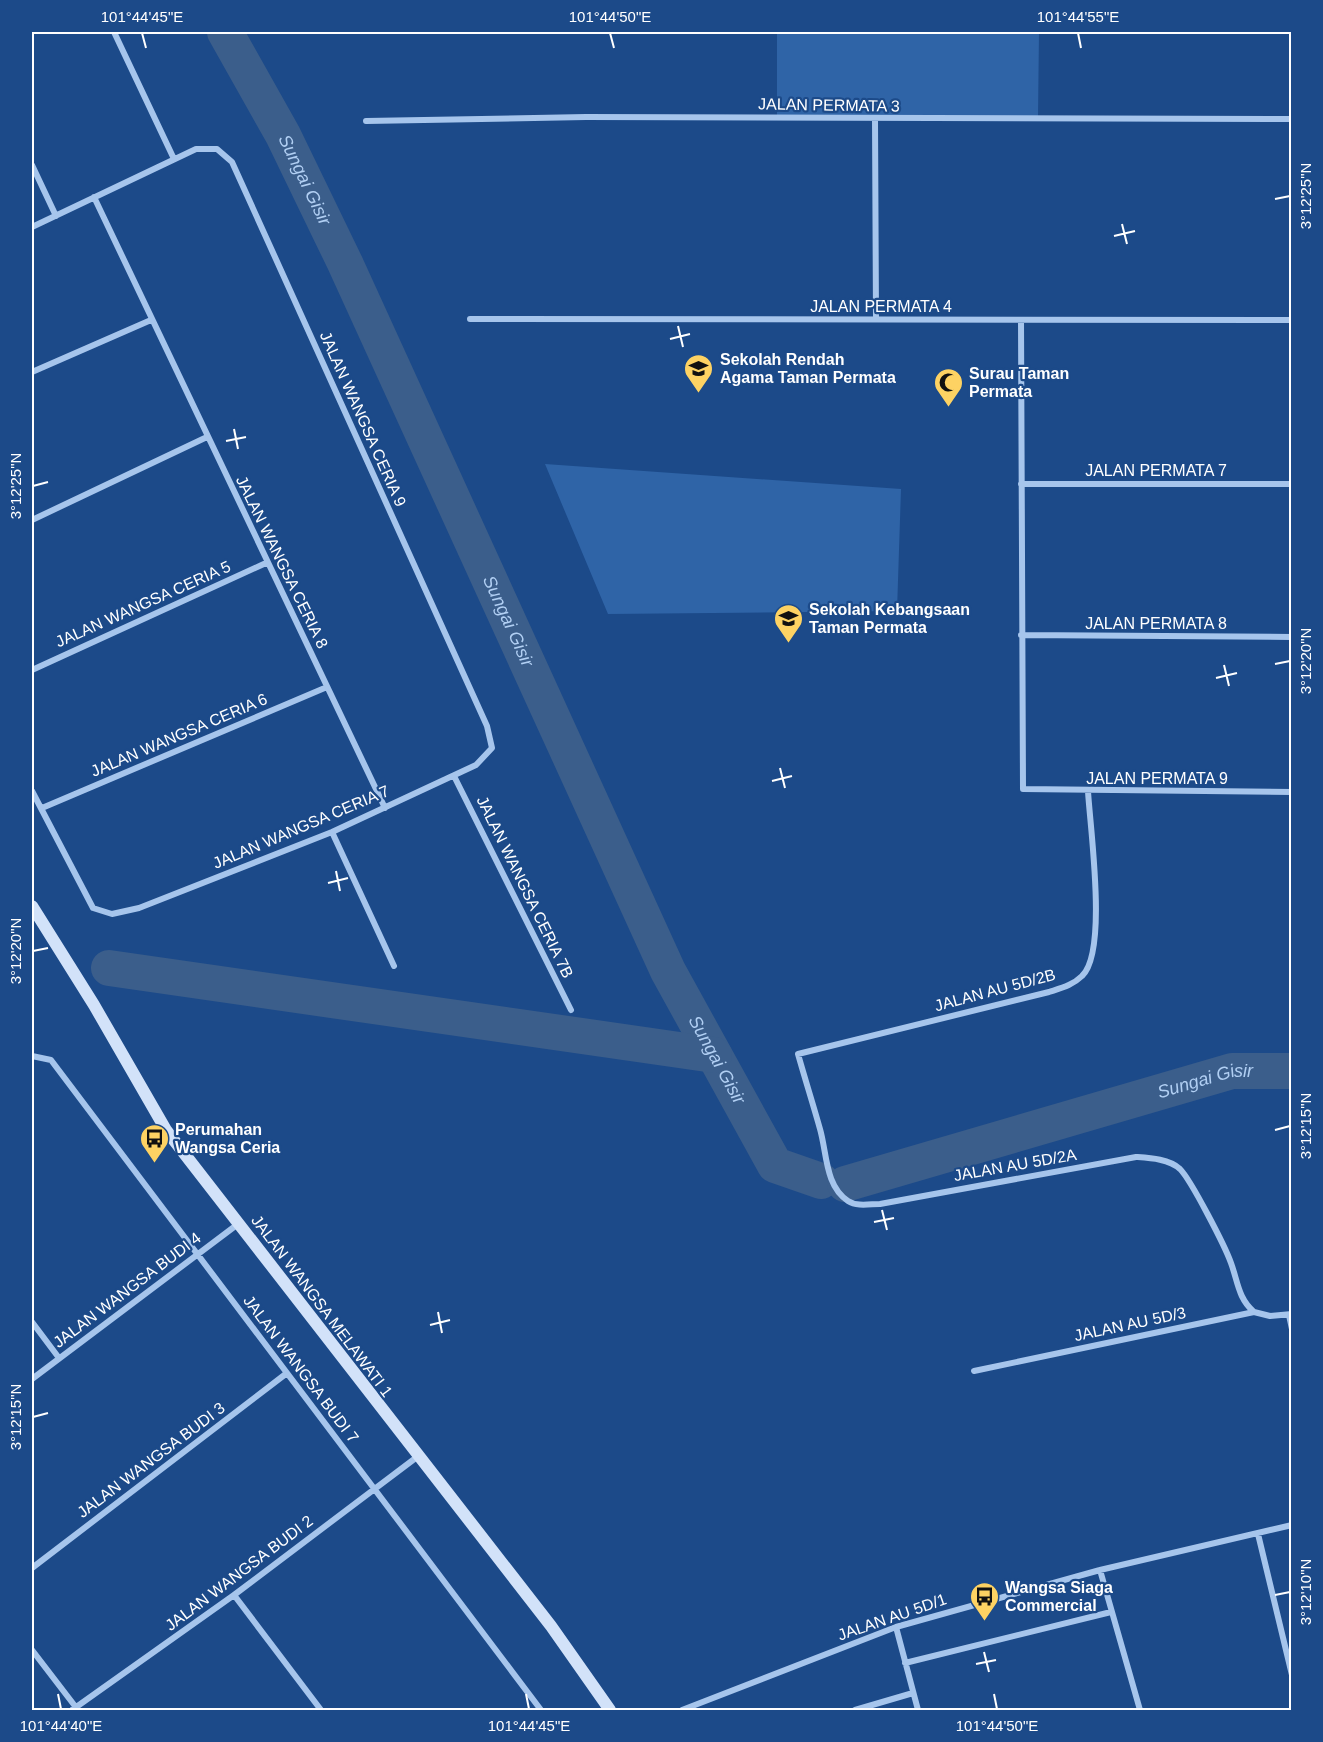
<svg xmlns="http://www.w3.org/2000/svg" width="1323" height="1742" font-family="Arial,sans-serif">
<rect width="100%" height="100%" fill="#1c4a89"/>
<path fill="#2f64a7" d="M777,32H1039L1038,116L777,115Z
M545,464L901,489L897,611L608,614Z"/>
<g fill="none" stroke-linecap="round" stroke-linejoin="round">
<g stroke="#3b5e8b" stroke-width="36">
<path id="s1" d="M225,32L283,135L345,263L668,971L775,1165L821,1181"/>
<path d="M109,968L714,1055"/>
<path id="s2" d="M845,1184L1232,1071H1292"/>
</g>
<path stroke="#a6c5ec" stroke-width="6" d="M114,32L174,159
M875,119L876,319
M366,121L586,117L1292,119
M32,165L56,216
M94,197L385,808
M32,227L196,149H217L232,162L487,726L492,748L476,765L332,832L139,908L112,914L93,908L32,791
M470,319L1292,320
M1021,320L1023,789L1292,792
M32,372L151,320
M1021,484H1292
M32,520L207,437
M1021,635L1292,637
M32,670L266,563
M454,776L571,1010
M1088,791C1090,828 1108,952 1082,976C1073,985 1061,988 1049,992L798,1054C805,1079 813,1104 820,1129C827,1153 825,1186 848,1201C857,1207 870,1204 880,1204L1136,1157C1150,1158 1169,1159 1180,1169C1191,1180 1225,1246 1231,1263C1238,1282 1238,1298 1254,1312
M42,808L327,687
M332,832L394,966
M32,1056L51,1060L541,1710
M1289,1315L1292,1329
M32,1322L59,1358
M974,1371L1254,1312L1270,1316L1292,1314
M32,1379L238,1224
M1258,1534L1292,1675
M32,1568L287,1373
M1100,1570L1140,1710
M234,1595L321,1710
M896,1627L918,1710
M32,1650L78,1710
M905,1663L1111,1612
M72,1710L234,1595L417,1457
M682,1710L896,1627L1100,1570L1292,1525
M855,1710L913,1693"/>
<path stroke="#d2e2f9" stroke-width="12" d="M32,906L94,1005L166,1130L551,1626L610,1710"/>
</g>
<path fill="none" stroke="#fff" stroke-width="2" d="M142,33L146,48M610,33L614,48M1078,33L1081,48M1275,199L1290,196M1122,224L1127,244M1114,236L1135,231M678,326L683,347M670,339L690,334M234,429L238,449M226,441L246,437M33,486L48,482M1275,664L1290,661M1224,665L1229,686M1216,678L1237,673M780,768L785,788M772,781L792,776M336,871L340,891M328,883L348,878M33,951L48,948M1275,1130L1290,1126M882,1210L887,1230M874,1222L894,1218M438,1312L442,1333M430,1325L450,1320M33,1417L48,1413M1275,1595L1290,1592M984,1652L989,1672M976,1664L996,1660M58,1694L61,1709M526,1694L529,1709M994,1694L997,1709"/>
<defs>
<symbol id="school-pin" viewBox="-11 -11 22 30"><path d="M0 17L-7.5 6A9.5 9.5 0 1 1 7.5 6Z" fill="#fdd263" stroke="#1c4a89"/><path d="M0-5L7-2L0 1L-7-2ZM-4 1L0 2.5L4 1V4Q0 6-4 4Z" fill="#111"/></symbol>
<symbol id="mosque-pin" viewBox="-11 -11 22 30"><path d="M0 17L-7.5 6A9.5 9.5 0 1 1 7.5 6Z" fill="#fdd263" stroke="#1c4a89"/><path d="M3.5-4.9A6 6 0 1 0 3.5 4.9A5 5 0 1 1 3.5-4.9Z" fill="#111"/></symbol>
<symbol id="bus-pin" viewBox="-11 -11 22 30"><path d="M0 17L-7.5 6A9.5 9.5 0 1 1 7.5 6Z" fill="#fdd263" stroke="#1c4a89"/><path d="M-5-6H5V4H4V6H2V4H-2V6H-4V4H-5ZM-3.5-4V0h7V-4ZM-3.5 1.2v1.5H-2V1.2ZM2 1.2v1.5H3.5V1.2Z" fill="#111"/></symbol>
</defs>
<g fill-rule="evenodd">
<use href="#school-pin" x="682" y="352" width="33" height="45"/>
<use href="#mosque-pin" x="932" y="366" width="33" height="45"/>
<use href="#school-pin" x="772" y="602" width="33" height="45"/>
<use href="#bus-pin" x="138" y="1122" width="33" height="45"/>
<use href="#bus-pin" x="968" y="1580" width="33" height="45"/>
</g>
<g text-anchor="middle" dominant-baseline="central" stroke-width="4.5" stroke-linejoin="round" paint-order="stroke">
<g font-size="16" fill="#fff" stroke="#1c4a89">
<text transform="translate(829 105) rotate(1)">JALAN PERMATA 3</text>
<text x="881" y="306">JALAN PERMATA 4</text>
<text transform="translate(363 419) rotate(66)">JALAN WANGSA CERIA 9</text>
<text x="1156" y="470">JALAN PERMATA 7</text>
<text transform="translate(282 562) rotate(64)">JALAN WANGSA CERIA 8</text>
<text transform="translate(143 604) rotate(-24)">JALAN WANGSA CERIA 5</text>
<text x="1156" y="623">JALAN PERMATA 8</text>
<text transform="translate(179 735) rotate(-23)">JALAN WANGSA CERIA 6</text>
<text x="1157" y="778">JALAN PERMATA 9</text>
<text transform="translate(301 827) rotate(-23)">JALAN WANGSA CERIA 7</text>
<text transform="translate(525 887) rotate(64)">JALAN WANGSA CERIA 7B</text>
<text transform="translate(995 990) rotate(-15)">JALAN AU 5D/2B</text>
<text transform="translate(1015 1165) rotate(-10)">JALAN AU 5D/2A</text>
<text transform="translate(127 1290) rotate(-37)">JALAN WANGSA BUDI 4</text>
<text transform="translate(322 1306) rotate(53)">JALAN WANGSA MELAWATI 1</text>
<text transform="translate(1130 1324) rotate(-12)">JALAN AU 5D/3</text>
<text transform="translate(301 1369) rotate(53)">JALAN WANGSA BUDI 7</text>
<text transform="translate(151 1460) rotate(-37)">JALAN WANGSA BUDI 3</text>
<text transform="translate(239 1573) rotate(-37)">JALAN WANGSA BUDI 2</text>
<text transform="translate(892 1617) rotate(-19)">JALAN AU 5D/1</text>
</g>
<g font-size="16" font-weight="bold" fill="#fff" stroke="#1c4a89" text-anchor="start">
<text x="720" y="359">Sekolah Rendah<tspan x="720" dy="18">Agama Taman Permata</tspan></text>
<text x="969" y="373">Surau Taman<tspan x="969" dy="18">Permata</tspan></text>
<text x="809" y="609">Sekolah Kebangsaan<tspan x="809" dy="18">Taman Permata</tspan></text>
<text x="175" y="1129">Perumahan<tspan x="175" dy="18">Wangsa Ceria</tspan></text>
<text x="1005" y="1587">Wangsa Siaga<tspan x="1005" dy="18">Commercial</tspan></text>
</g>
<g font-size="18" font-style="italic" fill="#b1cff3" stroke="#1c4a89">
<text stroke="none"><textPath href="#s1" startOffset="168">Sungai Gisir</textPath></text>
<text stroke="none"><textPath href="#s1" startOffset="654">Sungai Gisir</textPath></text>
<text stroke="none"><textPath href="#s1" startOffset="1140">Sungai Gisir</textPath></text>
<text stroke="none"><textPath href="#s2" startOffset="375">Sungai Gisir</textPath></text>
</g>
</g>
<rect width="1323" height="1742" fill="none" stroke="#1c4a89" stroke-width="66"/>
<rect x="33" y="33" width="1257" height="1676" fill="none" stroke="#fff" stroke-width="2"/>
<g font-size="15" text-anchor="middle" fill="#fff">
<text x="142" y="22">101°44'45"E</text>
<text x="610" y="22">101°44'50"E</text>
<text x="1078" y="22">101°44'55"E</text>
<text transform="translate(1306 196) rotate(-90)" y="5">3°12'25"N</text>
<text transform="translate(16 486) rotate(-90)" y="5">3°12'25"N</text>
<text transform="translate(1306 661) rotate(-90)" y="5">3°12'20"N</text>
<text transform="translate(16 951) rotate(-90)" y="5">3°12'20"N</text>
<text transform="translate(1306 1126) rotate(-90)" y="5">3°12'15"N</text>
<text transform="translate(16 1417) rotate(-90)" y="5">3°12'15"N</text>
<text transform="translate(1306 1592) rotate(-90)" y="5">3°12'10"N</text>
<text x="61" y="1731">101°44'40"E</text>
<text x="529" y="1731">101°44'45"E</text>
<text x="997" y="1731">101°44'50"E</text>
</g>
</svg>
